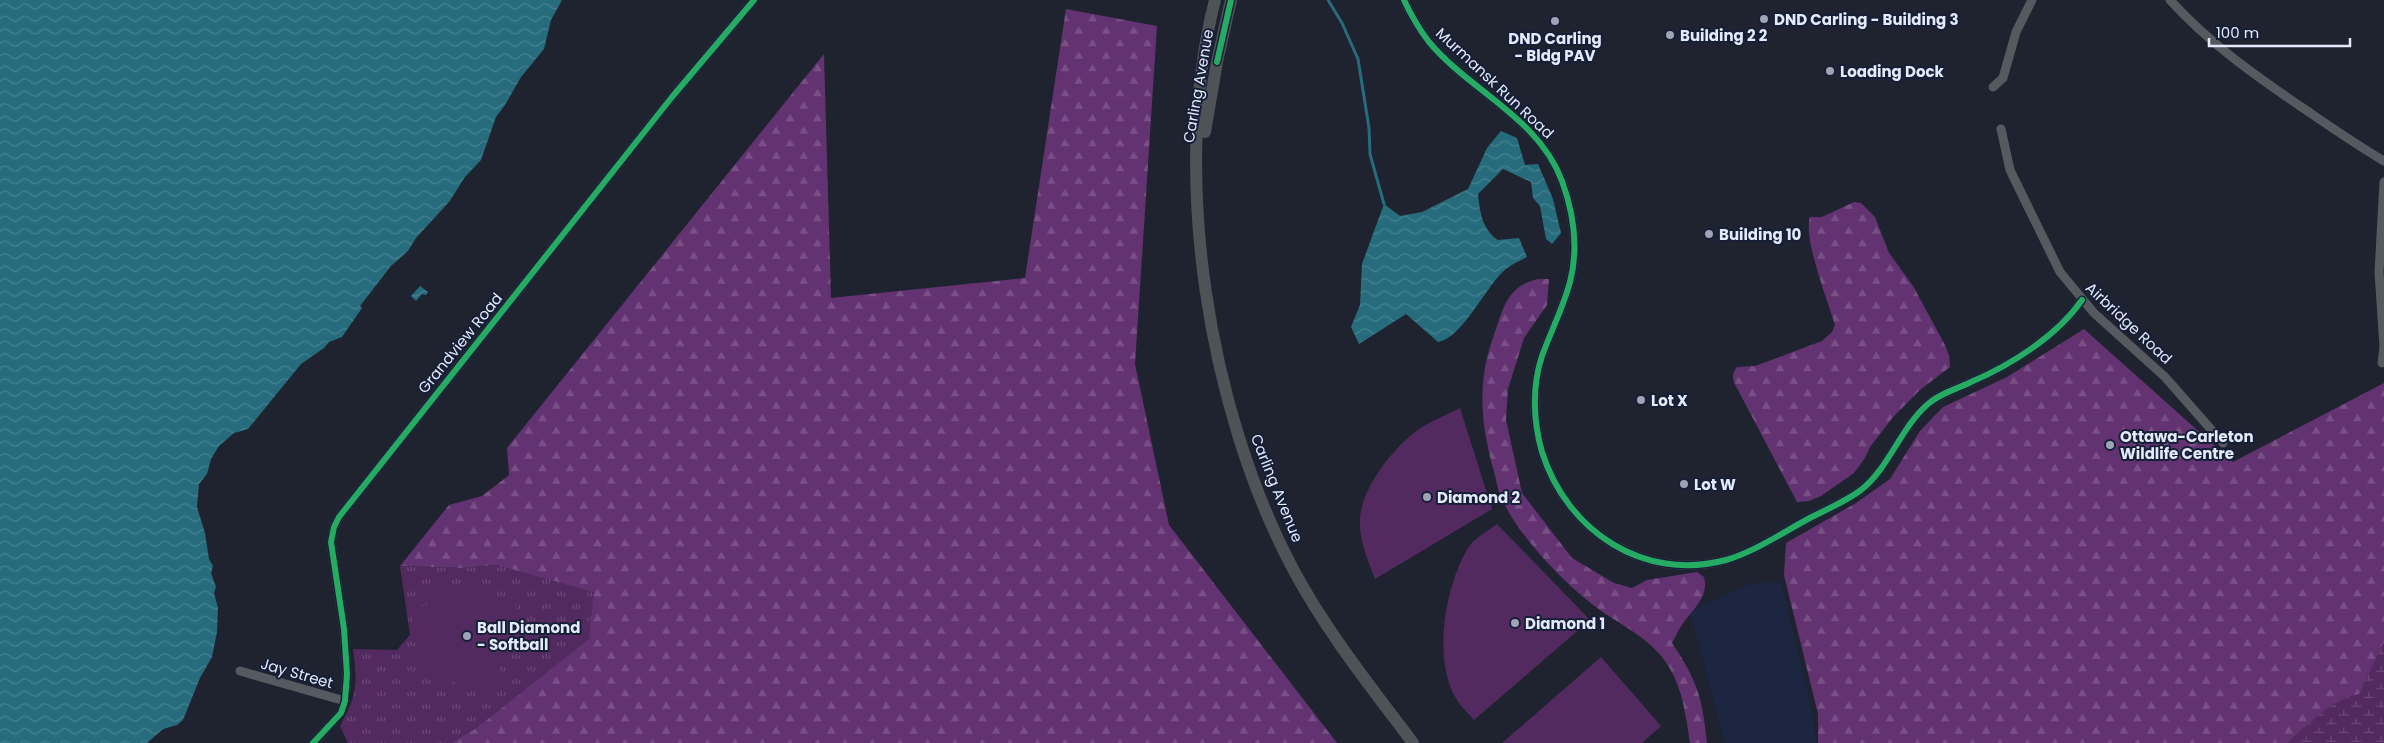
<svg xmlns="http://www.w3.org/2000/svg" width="2384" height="743" font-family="Poppins,sans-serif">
<defs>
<pattern id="forest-firs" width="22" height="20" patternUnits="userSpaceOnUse" patternTransform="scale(1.25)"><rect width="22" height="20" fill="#633271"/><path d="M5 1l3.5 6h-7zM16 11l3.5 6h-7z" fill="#795086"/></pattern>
<pattern id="wetland-marsh" width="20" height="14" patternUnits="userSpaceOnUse" patternTransform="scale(1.25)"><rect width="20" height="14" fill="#532a5f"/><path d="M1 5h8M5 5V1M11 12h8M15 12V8" fill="none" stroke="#6c4977"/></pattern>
<pattern id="park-tufts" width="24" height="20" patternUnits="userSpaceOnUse" patternTransform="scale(1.25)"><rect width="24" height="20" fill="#532a5f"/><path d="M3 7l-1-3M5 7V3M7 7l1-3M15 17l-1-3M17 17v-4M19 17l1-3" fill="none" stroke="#6c4977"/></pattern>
<pattern id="water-waves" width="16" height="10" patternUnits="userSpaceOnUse" patternTransform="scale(1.25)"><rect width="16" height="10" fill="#266c7c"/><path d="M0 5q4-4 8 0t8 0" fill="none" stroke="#458190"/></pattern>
</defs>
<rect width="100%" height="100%" fill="#1f2330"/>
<path fill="#1c2641" d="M1781,582L1813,716L1816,743H1725L1690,611L1752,583Z"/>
<path fill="url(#forest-firs)" d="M1066,9L1157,26L1135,364L1169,525L1337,743H451L478,727L497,565L463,568L400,566L449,505L482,496L509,475L507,448L824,54L831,298L1025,278Z
M1854,202L1861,203L1875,217L1889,253L1913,286L1944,343L1949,355L1950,367L1921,389L1893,417L1870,447L1865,458L1854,473L1821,496L1809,501L1797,502L1738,390C1733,381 1730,376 1737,367L1755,366L1822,341L1832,332L1835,325C1828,301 1803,239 1810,217H1822Z
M1538,279H1549L1547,305L1524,338L1508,389L1506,420L1522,493L1572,558L1614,583L1632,588L1647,580L1697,572L1704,577C1709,596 1695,607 1684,622C1679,628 1676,636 1672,643C1698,682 1702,697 1707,743H1690C1686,717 1683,690 1669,667C1653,640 1624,627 1600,610C1565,585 1518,536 1501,497C1497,488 1496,477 1493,468C1481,425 1477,381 1493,338C1503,310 1506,286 1538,279Z
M2084,329L2233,462L2384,383V743H1818V714L1784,575L1786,543L1856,503L1890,479L1920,431L1943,407L2007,377Z"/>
<path fill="url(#wetland-marsh)" d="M2384,642V743H2287C2308,725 2331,699 2359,694Z"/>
<path fill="url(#park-tufts)" d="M497,565L594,592L589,639L478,727L451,743H348L340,726C357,696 358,683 353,649L397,650L410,635L400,566L463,568Z"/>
<path fill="#532a5f" d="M1460,408L1492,509L1375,579C1368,560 1359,541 1360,520C1360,488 1397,443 1422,427C1434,420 1448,414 1460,408Z
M1497,524L1590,620L1474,720C1469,714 1461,707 1457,700C1432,661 1445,586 1468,548C1473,539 1488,531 1497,524Z
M440,580L517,605L493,695C472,692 458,687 441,673L422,677L410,608L429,605Z
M1601,657L1661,726L1642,743H1502Z"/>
<path fill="url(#water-waves)" d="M0,0H562L551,20L544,49L521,77L505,105L496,117L481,160L465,177L449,202L416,238L408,251L391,266L360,306L362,308L342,337L329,342L324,348L301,364L248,429L234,433L219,446L211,459L207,474L199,484L197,507L205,533L209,559L213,566L211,573L216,587L214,593L218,608L217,632L212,657L200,678L183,720L177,725L163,729L147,743H0Z
M1501,131L1517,138L1525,165L1538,164L1553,199L1561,233L1552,244L1546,239L1540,206L1533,198L1531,182L1503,169L1478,194C1480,213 1482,229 1498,240L1519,238L1527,257C1520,261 1512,264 1506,269C1487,284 1462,339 1438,342L1406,314L1359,344L1351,327L1360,305L1362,264L1384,204L1400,216L1422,212L1468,189L1487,148Z
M420,286L428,292L426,295L422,294L416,301L411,296Z"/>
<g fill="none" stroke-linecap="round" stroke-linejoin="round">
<path stroke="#266c7c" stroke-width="3" d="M1328,0L1342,23L1358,59L1369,128L1370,154L1384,204"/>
<path stroke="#555960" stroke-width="9" d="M1404,0C1411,15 1419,29 1429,42C1470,91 1539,118 1562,181C1574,214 1579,247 1570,282C1563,308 1551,331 1542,356C1532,386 1533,421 1542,452C1567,531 1643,582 1726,560C1754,552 1782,533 1808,519C1825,510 1845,502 1861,490C1890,467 1900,428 1928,404C1940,393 1957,389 1971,382C2011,365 2057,336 2082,300
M2170,0C2208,42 2253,74 2300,106C2328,125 2355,144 2384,161
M1993,87L2003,78L2016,32L2032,0
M2001,129L2010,170L2060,272L2094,313L2165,377L2223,443
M2382,363L2384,347L2379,272L2384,182
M240,671L345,701
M313,743L341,713L345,701L347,674L344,629L331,542L334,527L339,517L672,97L754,0"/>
<path stroke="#4e5358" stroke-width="12" d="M1215,0C1170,174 1209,411 1293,569C1326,631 1371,687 1413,743
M1205,132L1217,62L1231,0"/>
<defs>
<path id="cycleway" d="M1404,0C1411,15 1419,29 1429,42C1470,91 1539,118 1562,181C1574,214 1579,247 1570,282C1563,308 1551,331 1542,356C1532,386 1533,421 1542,452C1567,531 1643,582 1726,560C1754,552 1782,533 1808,519C1825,510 1845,502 1861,490C1890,467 1900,428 1928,404C1940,393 1957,389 1971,382C2011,365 2057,336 2082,300
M1217,62L1231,0
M313,743L341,713L345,701L347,674L344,629L331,542L334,527L339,517L672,97L754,0"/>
</defs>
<use href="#cycleway" stroke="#171f38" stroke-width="9"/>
<use href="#cycleway" stroke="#26ab63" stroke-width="6"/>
</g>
<g fill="#9ea4b4" stroke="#171f38" stroke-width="2">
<circle cx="1764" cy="19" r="5"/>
<circle cx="1555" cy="21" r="5"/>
<circle cx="1670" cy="35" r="5"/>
<circle cx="1830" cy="71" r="5"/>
<circle cx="1709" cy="234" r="5"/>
<circle cx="1641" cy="400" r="5"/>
<circle cx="2110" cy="445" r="5"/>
<circle cx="1684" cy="484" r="5"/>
<circle cx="1427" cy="497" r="5"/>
<circle cx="1515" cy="623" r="5"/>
<circle cx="467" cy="636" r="5"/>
</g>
<g text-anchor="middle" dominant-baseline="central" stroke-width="4" stroke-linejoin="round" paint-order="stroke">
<g font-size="15" font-weight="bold" fill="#e3eafb" stroke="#171f38" text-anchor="start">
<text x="1774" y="19">DND Carling - Building 3</text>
<text x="1680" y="35">Building 2 2</text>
<text x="1555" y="38" text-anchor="middle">DND Carling<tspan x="1555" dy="17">- Bldg PAV</tspan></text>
<text x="1840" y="71">Loading Dock</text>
<text x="1719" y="234">Building 10</text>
<text x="1651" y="400">Lot X</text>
<text x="2120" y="436">Ottawa-Carleton<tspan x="2120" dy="17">Wildlife Centre</tspan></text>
<text x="1694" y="484">Lot W</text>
<text x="1437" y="497">Diamond 2</text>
<text x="1525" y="623">Diamond 1</text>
<text x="477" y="627">Ball Diamond<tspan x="477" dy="17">- Softball</tspan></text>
</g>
<g font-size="15" fill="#e3eafb" stroke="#171f38">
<text transform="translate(1495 83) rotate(43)">Murmansk Run Road</text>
<text transform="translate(1198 86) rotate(-80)">Carling Avenue</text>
<text transform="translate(2129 323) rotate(43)">Airbridge Road</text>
<text transform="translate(460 343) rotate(-51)">Grandview Road</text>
<text transform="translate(1277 488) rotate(68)">Carling Avenue</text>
<text transform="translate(297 673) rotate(16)">Jay Street</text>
</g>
</g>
<path d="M2209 38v8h141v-8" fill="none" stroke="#e3eafb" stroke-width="2.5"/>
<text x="2216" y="38" font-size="15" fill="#e3eafb" stroke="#171f38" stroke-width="4" paint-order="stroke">100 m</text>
</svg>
